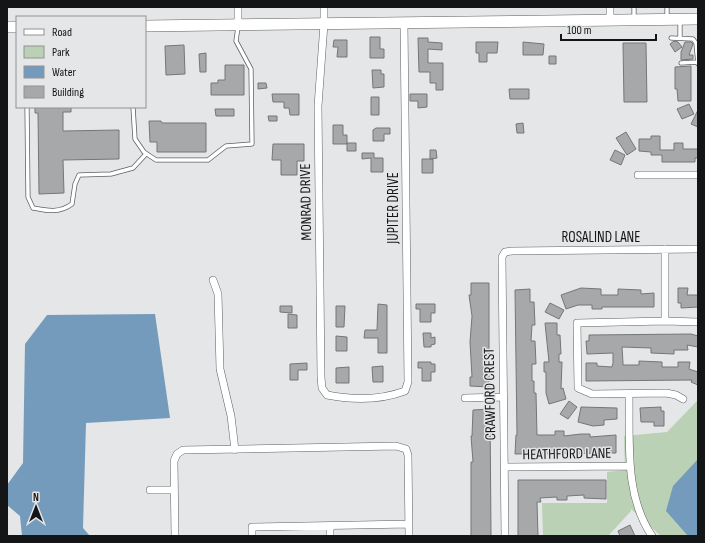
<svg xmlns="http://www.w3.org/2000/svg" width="705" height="543" font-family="'Sofia Sans Condensed',sans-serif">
<rect width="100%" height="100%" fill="#e4e6e7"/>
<path fill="#bad1b5" d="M698,400V536H661L631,509V511L608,536H543L542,503H607V472L625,470L624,436L667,432Z"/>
<path fill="#749bbc" d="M155,314L170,418L86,423L83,528L90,536H22L20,516L7,505V485L23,463L25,344L47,315Z
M698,459V536H688L666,511L673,486Z"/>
<path fill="#a7a8aa" stroke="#747677" d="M370,37H380V49H384V58H370Z
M418,38H428V42L442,43V50L428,49V63H443V90H436V83H430V72H419Z
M334,40H347V57H337L338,47H333Z
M674,41L678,42L682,47L675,52L670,44Z
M476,42H498L497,53H487V62H479V53H476Z
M523,42L544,44L543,55H523Z
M685,42H691L693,44L689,55H693V59L681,60V52Z
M623,43H646L647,102H624Z
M184,45L185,74L166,75L165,46Z
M206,53V72H200L199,54Z
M549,56H556V64H549Z
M225,65H244V95H211V83H218V80H225Z
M691,66V101H678L677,89H675V67Z
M372,70H381V74H384V87L373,88Z
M258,83H266L267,88L258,89Z
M509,89H529V99H510Z
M272,94H299V115H290L289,108H284V102H273Z
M410,94H427V107L418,108V101H410Z
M371,97H379V115H371Z
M689,104L694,114L682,119L677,109Z
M35,107H71V112H63V131L119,130V159L63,160L64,193L39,194L38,113H35Z
M215,109H234V116H216Z
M698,110V127L691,124Z
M268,116H277V121H269Z
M149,121H161L162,123H206V152H157V142H150Z
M523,123L524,133H517L516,124Z
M333,125H343V135H347V144H333Z
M376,128H390V134H384V141H373V130Z
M626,132L636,149L627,155L616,138Z
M651,136H660V150H674V143H683V149H698V158H695V162H662V155H651V152L639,151V139H651Z
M347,143H356V151H347Z
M273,144H304V161H297V175H281V160H272Z
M430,150H436L437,158L430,159Z
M615,150L625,155L621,165L610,160Z
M362,153H374V158H383V172H371V158L362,159Z
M422,159H433V173H422Z
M471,283H489V387L470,386V377H472L470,342L472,316L469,295H471Z
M581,288L601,289V295H618V289L641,290V294L654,293V307H602V309H592V305H578L566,309L561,295Z
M678,288H688L687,295H698V307L681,308V303H678Z
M530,289V302H534L535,325H532L531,341H535L536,364H532V381H534V393H536L537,435H555V431H564V436L581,434H590V437L616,435V453L515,454L516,435H517L515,290Z
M550,303L564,310L559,319L545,312Z
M378,304L387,305V353H378V338H364L365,330H377Z
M416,304H435V313H431V322H420V309H416Z
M280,306H292V313L280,312Z
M336,306H345L344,327H336Z
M288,314L297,315V328H288Z
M545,323H557V335H560L561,354H559V362H562L561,389L563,388L566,399L549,404L546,393V372H544V362H549Z
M423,333H431V338L435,337V344L431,345V347H424Z
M691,334L698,336V347L687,345L688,350H674V354L651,353V348L622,347L623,363V365H639V361L662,362V367H678V362H690L689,369L698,372V385L691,382L692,380L586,381V363H597V366L612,367L613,363V353L587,354L586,341H589V335Z
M336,336L347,337V351H336Z
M418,362H431V364H435V372H431V381H422V368H418Z
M307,363V370H298V380H290V364Z
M383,366V382H373L372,367Z
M349,367V383H336V368Z
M569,401L577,407L568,419L560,414Z
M581,407L617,408V419L604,420V425L593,426L578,422Z
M661,407V411H664V426H654V422H641L640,408Z
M490,409L491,536H471V462H473L471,436H472L473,410Z
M518,480H606V499L584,498V495L567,496V500H557V497L540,498L541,502H537L538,536H518Z
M630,525L635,536H620L618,531Z"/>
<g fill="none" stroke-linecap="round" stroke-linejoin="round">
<defs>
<path id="lane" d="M634,7V18
M667,7V18
M680,20V38
M671,38L693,39L696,43L698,64
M681,63L697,62
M27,107L28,197L33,208C48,211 60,213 72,204L75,184L79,175L111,174L133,168L146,154
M133,107L135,139L144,152L156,160H208L226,146L252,144L251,69L236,41L238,27"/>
<path id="street" d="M238,7V25
M324,7V24L318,106L321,377L322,388L327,395C353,400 381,400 405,391L408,382L404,23
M610,7V20
M638,175H698
M213,280L218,294L220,369L231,416L235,450
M665,321V249
M629,394C630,441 624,495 652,536
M465,398L503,397
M683,399L676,395L666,393L592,394L578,388L577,323L665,321L698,322
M505,467L630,466
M150,490H174
M330,526V536
M175,536L174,461L177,454L183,450L396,446L406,449L408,455L409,536
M252,536V527L409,524
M505,536L502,257L505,252L512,251L698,249"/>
<path id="secondary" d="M145,26L698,19
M7,27H17"/>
</defs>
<use href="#lane" stroke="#5e6061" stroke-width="5"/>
<use href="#street" stroke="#5e6061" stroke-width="8"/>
<use href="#secondary" stroke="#5e6061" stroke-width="12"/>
<use href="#lane" stroke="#fff" stroke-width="3.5"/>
<use href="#street" stroke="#fff" stroke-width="7"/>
<use href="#secondary" stroke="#fff" stroke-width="11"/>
</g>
<g text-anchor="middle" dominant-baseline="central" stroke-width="3" stroke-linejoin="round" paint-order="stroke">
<g font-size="15" fill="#141516" stroke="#e4e6e7">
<text transform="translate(306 202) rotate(-91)">MONRAD DRIVE</text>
<text transform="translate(393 208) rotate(-90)">JUPITER DRIVE</text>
<text x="601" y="237">ROSALIND LANE</text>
<text transform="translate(490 394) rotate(-91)">CRAWFORD CREST</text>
<text transform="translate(567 454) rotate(-1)">HEATHFORD LANE</text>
</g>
</g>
<rect width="705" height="543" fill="none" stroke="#141516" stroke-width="16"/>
<rect x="16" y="16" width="130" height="92" fill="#e4e6e7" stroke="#919293"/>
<rect x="24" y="29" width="20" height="6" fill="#ffffff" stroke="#919293"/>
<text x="52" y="36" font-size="12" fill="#141516">Road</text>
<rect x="24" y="46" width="20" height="12" fill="#bad1b5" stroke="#919293"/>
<text x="52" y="56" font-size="12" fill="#141516">Park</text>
<rect x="24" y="66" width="20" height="12" fill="#749bbc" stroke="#919293"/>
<text x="52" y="76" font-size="12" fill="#141516">Water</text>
<rect x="24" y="86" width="20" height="12" fill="#a7a8aa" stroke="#919293"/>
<text x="52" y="96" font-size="12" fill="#141516">Building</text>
<g transform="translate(36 507)" stroke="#e4e6e7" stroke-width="3" paint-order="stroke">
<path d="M0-3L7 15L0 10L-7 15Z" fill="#141516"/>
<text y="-6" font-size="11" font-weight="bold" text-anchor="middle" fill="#141516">N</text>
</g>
<path d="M561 34v6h95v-6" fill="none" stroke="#141516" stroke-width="2"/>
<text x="567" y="34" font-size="12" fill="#141516" stroke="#e4e6e7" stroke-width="3" paint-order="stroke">100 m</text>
</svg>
